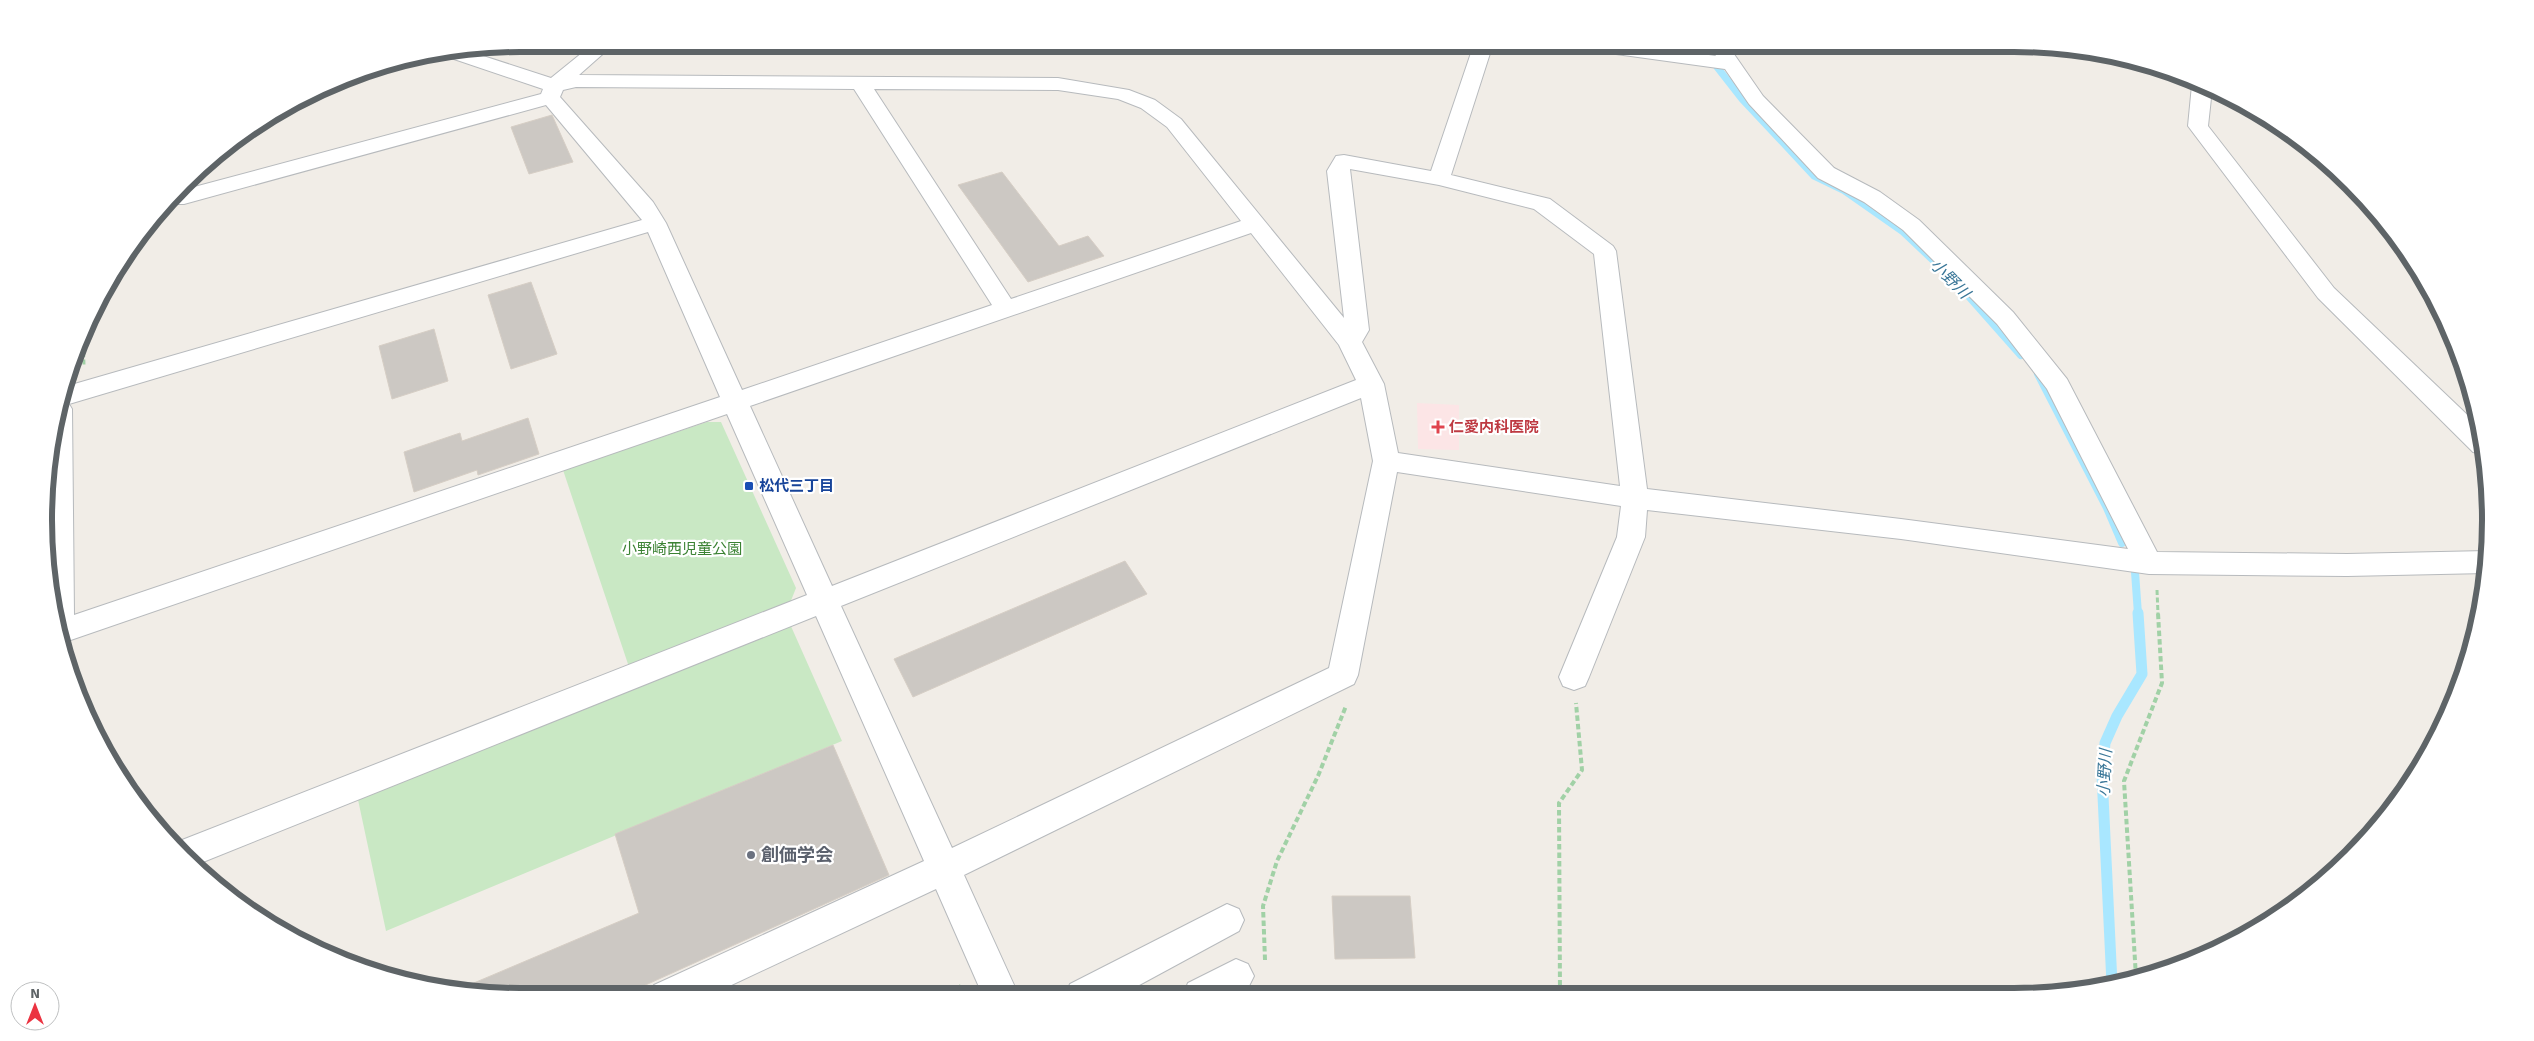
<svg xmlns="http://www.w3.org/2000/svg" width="2534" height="1041" font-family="Signika,'Noto Sans JP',sans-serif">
<rect width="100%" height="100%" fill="#f1ede7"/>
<path fill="#fce5e6" d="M1417,403L1459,405V450L1418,449Z"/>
<path fill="#c9e8c4" d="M707,422H721L796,588L790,603L629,667L563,470Z
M790,624L842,741L386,931L357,795Z"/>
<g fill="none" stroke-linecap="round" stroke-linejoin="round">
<path stroke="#a9e7ff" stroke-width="7" d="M1717,67L1742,99L1814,176L1843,190L1903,232L1940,267"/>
<path stroke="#a9e7ff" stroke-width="8" d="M1960,286L2021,355
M2038,374L2107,508L2122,543
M2135,572L2138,614"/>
<path stroke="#a9e7ff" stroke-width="11" d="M2112,984L2102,775L2105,743L2117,716L2142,674L2138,613"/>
</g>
<path fill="#ccc8c3" stroke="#d6cec5" d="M552,115L573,162L529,174L511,127Z
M1002,172L1059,246L1088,236L1104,256L1028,282L958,185Z
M531,282L557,354L511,369L488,295Z
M434,329L448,381L392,399L379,346Z
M528,418L539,454L478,475L477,470L414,492L404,452L460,433L462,441Z
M1125,561L1147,594L913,697L894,659Z
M833,745L889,875L619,997H520L462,988L639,913L615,834Z
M1332,896H1410L1415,958L1335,959Z"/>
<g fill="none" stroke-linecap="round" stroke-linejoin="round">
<defs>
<path id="minor" d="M593,44H614L579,75L1058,78L1129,90L1155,100L1181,119L1344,318L1327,171L1336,156L1344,155L1431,171L1474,44H1493L1451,175L1550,199L1613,246L1616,251L1647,489L1901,519L2128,549L2047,389L1997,324L1903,230L1864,202L1818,178L1749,104L1725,69L1587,50L1580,48L1577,44H1627L1716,56L1708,44H1727L1763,96L1834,168L1880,192L1919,220L2013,312L2067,379L2157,552L2347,554L2487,551V573L2347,576L2149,574L1901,539L1647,510L1645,537L1589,677L1585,686L1574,690L1563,686L1559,677L1617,537L1621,506L1397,472L1358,675L1354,684L964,875L1019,996H983L936,889L706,997H649L654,985L924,861L816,616L198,864L177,842L807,595L727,414L62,643L53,614L48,458L64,387L642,220L546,105L184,204H171L183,190L541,94L543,89L451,58L449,56L471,52L551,78ZM576,87L854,89L992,305L742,390L666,223L653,202L560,97L563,90ZM874,89L1058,90L1118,99L1141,108L1167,127L1241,221L1011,299ZM1350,169L1439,185L1534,209L1594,254L1620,486L1398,453L1384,384L1362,342L1369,330ZM648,232L720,397L74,615L72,409L69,404ZM1251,233L1339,345L1356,380L832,586L750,406ZM1361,398L1373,461L1329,668L952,848L841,606Z
M2194,82L2212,89L2208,126L2334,288L2479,426L2483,454L2473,452L2318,298L2188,126L2192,85Z
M1227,904L1239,909L1244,920L1239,931L1119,996H1065L1070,984Z
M1236,959L1248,964L1254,976L1248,988L1235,995H1183L1188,983Z"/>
</defs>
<use href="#minor" stroke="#b7babd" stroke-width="2"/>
<path stroke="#a1d1a6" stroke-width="3" stroke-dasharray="5 2.5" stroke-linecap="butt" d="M83,337L84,365
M2157,590L2158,614"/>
<path stroke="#a1d1a6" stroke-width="4" stroke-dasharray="5.5 3" stroke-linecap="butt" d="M1265,960L1263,906L1277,861L1318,776L1346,706
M2136,977L2124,781L2162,683L2158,613
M1560,994L1559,803L1582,770L1576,703
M958,996L961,985"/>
<use href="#minor" fill="#fff" fill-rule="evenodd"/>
</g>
<path fill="#e0444e" stroke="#fff" stroke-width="2" d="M1435.5 419.5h5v5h5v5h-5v5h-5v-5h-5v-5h5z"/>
<rect fill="#1a4fb4" stroke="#fff" stroke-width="2" x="744" y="481" width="10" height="10" rx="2.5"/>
<circle fill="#6b7280" stroke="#fff" stroke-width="2" cx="751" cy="855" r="5"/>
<g text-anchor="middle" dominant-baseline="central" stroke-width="4.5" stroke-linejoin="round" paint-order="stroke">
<g font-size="15" font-weight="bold" fill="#be3a42" stroke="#fff" text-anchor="start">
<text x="1449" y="427">仁愛内科医院</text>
</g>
<g font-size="15" font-weight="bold" fill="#164399" stroke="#fff" text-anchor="start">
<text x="759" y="486">松代三丁目</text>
</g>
<g font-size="15" fill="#3b8233" stroke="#fff">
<text x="682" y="549">小野崎西児童公園</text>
</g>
<g font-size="16" font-style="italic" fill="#3a7798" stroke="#fff">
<text transform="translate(1950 279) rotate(45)">小野川</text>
<text transform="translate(2105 773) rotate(-87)">小野川</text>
</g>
<g font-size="18" font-weight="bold" fill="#5b616d" stroke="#fff" text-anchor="start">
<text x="761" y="855">創価学会</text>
</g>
</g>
<path d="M0 0H2534V1041H0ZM520 52H2014A468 468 0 0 1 2482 520V520A468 468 0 0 1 2014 988H520A468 468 0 0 1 52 520V520A468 468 0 0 1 520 52Z" fill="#fff" fill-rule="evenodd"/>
<path fill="none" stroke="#5e6467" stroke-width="6" d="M520 52H2014A468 468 0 0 1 2482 520V520A468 468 0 0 1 2014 988H520A468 468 0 0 1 52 520V520A468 468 0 0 1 520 52Z"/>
<g transform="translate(35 1006)"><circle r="24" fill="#ffffff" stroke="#bfc1c2"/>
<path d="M0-4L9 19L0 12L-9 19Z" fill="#eb3341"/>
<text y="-8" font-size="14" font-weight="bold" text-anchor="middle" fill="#5e6467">N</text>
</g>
</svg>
